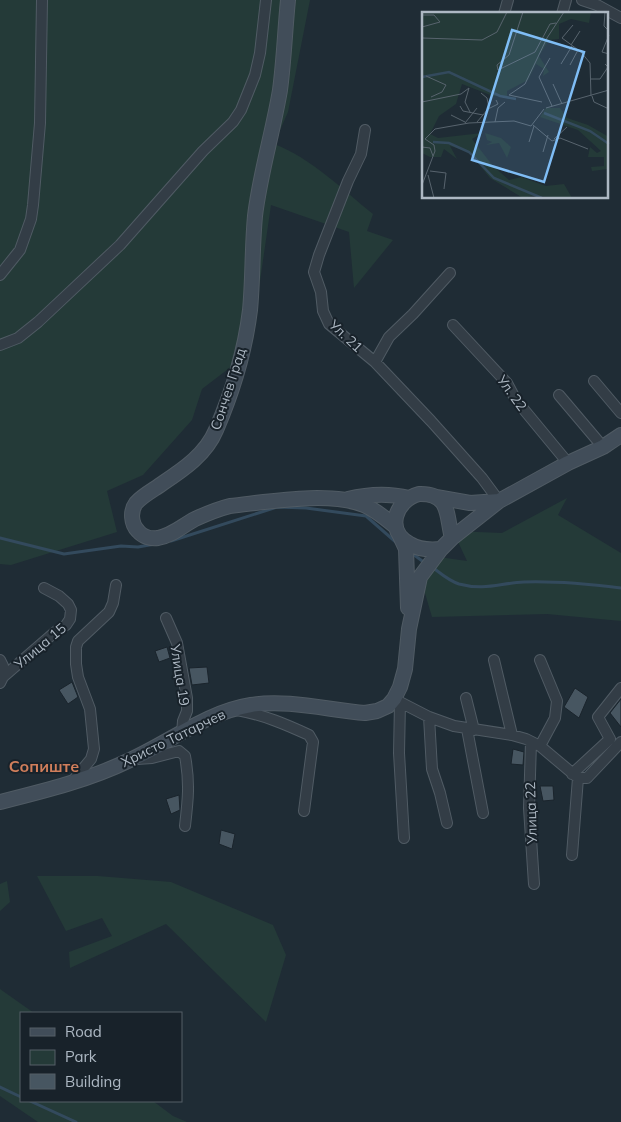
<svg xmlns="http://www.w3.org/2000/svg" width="621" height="1122" font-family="Mulish,sans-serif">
<rect width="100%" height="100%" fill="#1f2c35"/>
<path fill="#243a38" d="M0,0H310L288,112L274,144C311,158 342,189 373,214L367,231L393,240L354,288L349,232L271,205L256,309L240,360L202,389L192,420L143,475L107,491L117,532L11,565L0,564Z
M567,498L558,515L621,553V621L547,614L432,617L422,583L439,557L467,561L453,531L502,533Z
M37,876H98L171,882L273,925L286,955L266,1022L166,924L70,968L69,952L112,936L102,918L66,931Z
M7,881L10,902L0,911V884Z
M0,989L34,1013H21V1101H153L173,1116L187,1122H38L0,1096Z"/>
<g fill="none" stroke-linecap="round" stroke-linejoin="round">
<path stroke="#334a5d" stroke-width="3" d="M0,538L64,554L121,546L138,547L155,544
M171,541L277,507L306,508L366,516L398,544
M410,552L425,563
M432,567C440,573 449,581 459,584C485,591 500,583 524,582C556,581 589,584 621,588
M0,1087L21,1097
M30,1101L76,1122"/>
</g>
<path fill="#475661" stroke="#1a242c" d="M167,647L170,658L159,662L155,651Z
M207,667L209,683L192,685L189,668Z
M72,682L78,697L68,704L59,690Z
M575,688L588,697L579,718L564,707Z
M621,699V727L610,713Z
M513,749L524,752L523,765L511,764Z
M540,786H553L554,800L543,801Z
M179,795L180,810L171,814L166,799Z
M221,830L235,834L232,849L219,844Z"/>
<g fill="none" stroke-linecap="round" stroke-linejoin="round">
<defs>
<path id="minor" d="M582,0L597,5L621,18
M504,14L508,0
M562,14L566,0
M365,130L361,154L348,181L319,255L314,272L321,292L323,311L329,324L375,362L431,421L482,478L499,501
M0,275L20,250L31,219L33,205L40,123L42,0
M453,325L507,383L516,400L568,463
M0,345L18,338L38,322L120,245L203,151L233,122L241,110L255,75L260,53L266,0
M375,362L389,337L413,314L450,273
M594,381L621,413
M559,395L603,447
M166,618L177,643L187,698V711L183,721L182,733
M0,660L3,666V677
M494,660L512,735
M0,683L3,677L55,632L66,625L70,619L71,610L68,604L59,596L44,588
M466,698L474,730
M394,699L429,717L454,726L512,735L526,739L540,746L578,778H587L621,742
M400,702L399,753L404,838
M237,710C264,715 285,724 309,735L313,742L304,811
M429,717L432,769L440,793L447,823
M467,729L483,813
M531,742L529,808L534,884
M540,746L555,718L557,701L540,660
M137,759L152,758L179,751L185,756C190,783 188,800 185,826
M572,774L610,739L598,717L621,688
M72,782L91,759L94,749L90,709L78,677L76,664V647L78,641L109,612L113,603L116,585
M572,855L578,778"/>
<path id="secondary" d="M288,0C285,30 284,60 280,90C273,132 260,174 255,216C252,248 253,279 250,310C245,351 232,393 216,430C206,454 184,469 163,483C155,489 143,495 136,503C130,511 131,524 138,531C143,537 151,539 158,538C173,535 182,526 195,519C206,514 218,509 230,506C268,502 329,491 364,505C376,510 386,519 396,527
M419,494C451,493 446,516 452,538L441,549C430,550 419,550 410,544C385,531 395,500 419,494Z
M436,497L470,503L499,501
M348,499C368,494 389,493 409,498
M400,536L406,549L408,608
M452,538L499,501L568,463L603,447L621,435
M0,802C44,791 89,780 130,760C170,742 207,712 251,705C286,699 329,710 365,713L377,711L388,706L394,699L400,687L405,669L409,629L420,577L441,549"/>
</defs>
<use href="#minor" stroke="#505b64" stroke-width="12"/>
<use href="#secondary" stroke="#505b64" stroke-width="16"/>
<use href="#minor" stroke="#333d46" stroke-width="10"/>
<use href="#secondary" stroke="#414d59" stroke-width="14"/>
</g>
<g text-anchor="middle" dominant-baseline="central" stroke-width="4" stroke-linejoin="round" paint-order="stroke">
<g font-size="14" fill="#adb8c3" stroke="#18222a">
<text transform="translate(346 336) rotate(43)">Ул. 21</text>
<text transform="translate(228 389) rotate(-72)">Сончев Град</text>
<text transform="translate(512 393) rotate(54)">Ул. 22</text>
<text transform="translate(40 646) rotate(-40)">Улица 15</text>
<text transform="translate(180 675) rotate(81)">Улица 19</text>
<text transform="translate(173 738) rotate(-26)">Христо Татарчев</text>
<text transform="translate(531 813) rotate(-92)">Улица 22</text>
</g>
<g font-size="16" font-weight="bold" fill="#d07e5b" stroke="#18222a">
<text x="44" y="766">Сопиште</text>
</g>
</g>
<g transform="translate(422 12)">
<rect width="186" height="186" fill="#1f2c35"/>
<path d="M0,0H169L167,11L149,7L137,12V27L127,28L117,44L127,60L121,64L122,57L114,52L106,68L85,79V84H71L40,72L34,92L17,104L8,122L16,126L60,121L50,127L71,154L87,168L99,165L124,174L142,172L150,186L110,184L101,186L68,166L47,140L28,134L35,147L22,137L19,145H8L0,141ZM124,96H138L145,106L166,113L187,125L186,157L170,159L169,155L182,154V145H166L168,135L175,141L179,139L156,118L118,105ZM63,121L79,126L89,135L85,146L77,131L64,133L70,130L65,128Z" fill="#243a38"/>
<path fill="none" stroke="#334a5d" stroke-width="2.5" d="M0,65L27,60L78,84L94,87M122,101L168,119L187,132M11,130L27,131L47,140L72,166L120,186"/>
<path fill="none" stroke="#58646e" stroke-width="1" d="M101,0L87,43L75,53L76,58L113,40L128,12L134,11M183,0L182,14L187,19M0,3H12L18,10L0,15M151,13L140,26L159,40L168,51L169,84M187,23L180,40L187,42M0,26L60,28L75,20L85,0M149,33L158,19M128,46L117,65L130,94M139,52L150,34M148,53L156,38M4,64L24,73L20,80L9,85M169,67H178L186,55L183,52M131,72L140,92M59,81L65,86L67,96M170,84L172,90L187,97M0,90L39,82L47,76L43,90L48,100M120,90L87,83L103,72L125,26L142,0M38,94L41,99L61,103M124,96L187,78M29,103L43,110M55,110L66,97L76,92L74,88M73,110L76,96L83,90M43,111L55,96M111,113L130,129L138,126L166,137M132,127L145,115M107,130L112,114M0,135L8,136L11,144M121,140L126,123M8,159L24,161L22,177M6,163L12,186M0,173L13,139L12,133L3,127L13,117L47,111L92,109L109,114L122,97"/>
<path fill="#7fbdf5" fill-opacity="0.15" stroke="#7fbdf5" stroke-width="2.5" d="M90,18L162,40L122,170L50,148Z"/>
<rect width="186" height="186" fill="none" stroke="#adb8c3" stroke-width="2.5"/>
</g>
<rect x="20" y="1012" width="162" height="90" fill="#18222a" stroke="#545e67"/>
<rect x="30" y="1028" width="25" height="8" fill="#414d59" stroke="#545e67"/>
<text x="65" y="1037" font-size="15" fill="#adb8c3">Road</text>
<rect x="30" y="1050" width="25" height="15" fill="#243a38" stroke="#545e67"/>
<text x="65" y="1062" font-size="15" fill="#adb8c3">Park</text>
<rect x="30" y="1074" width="25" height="15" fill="#475661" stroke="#545e67"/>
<text x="65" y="1087" font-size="15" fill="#adb8c3">Building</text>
</svg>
